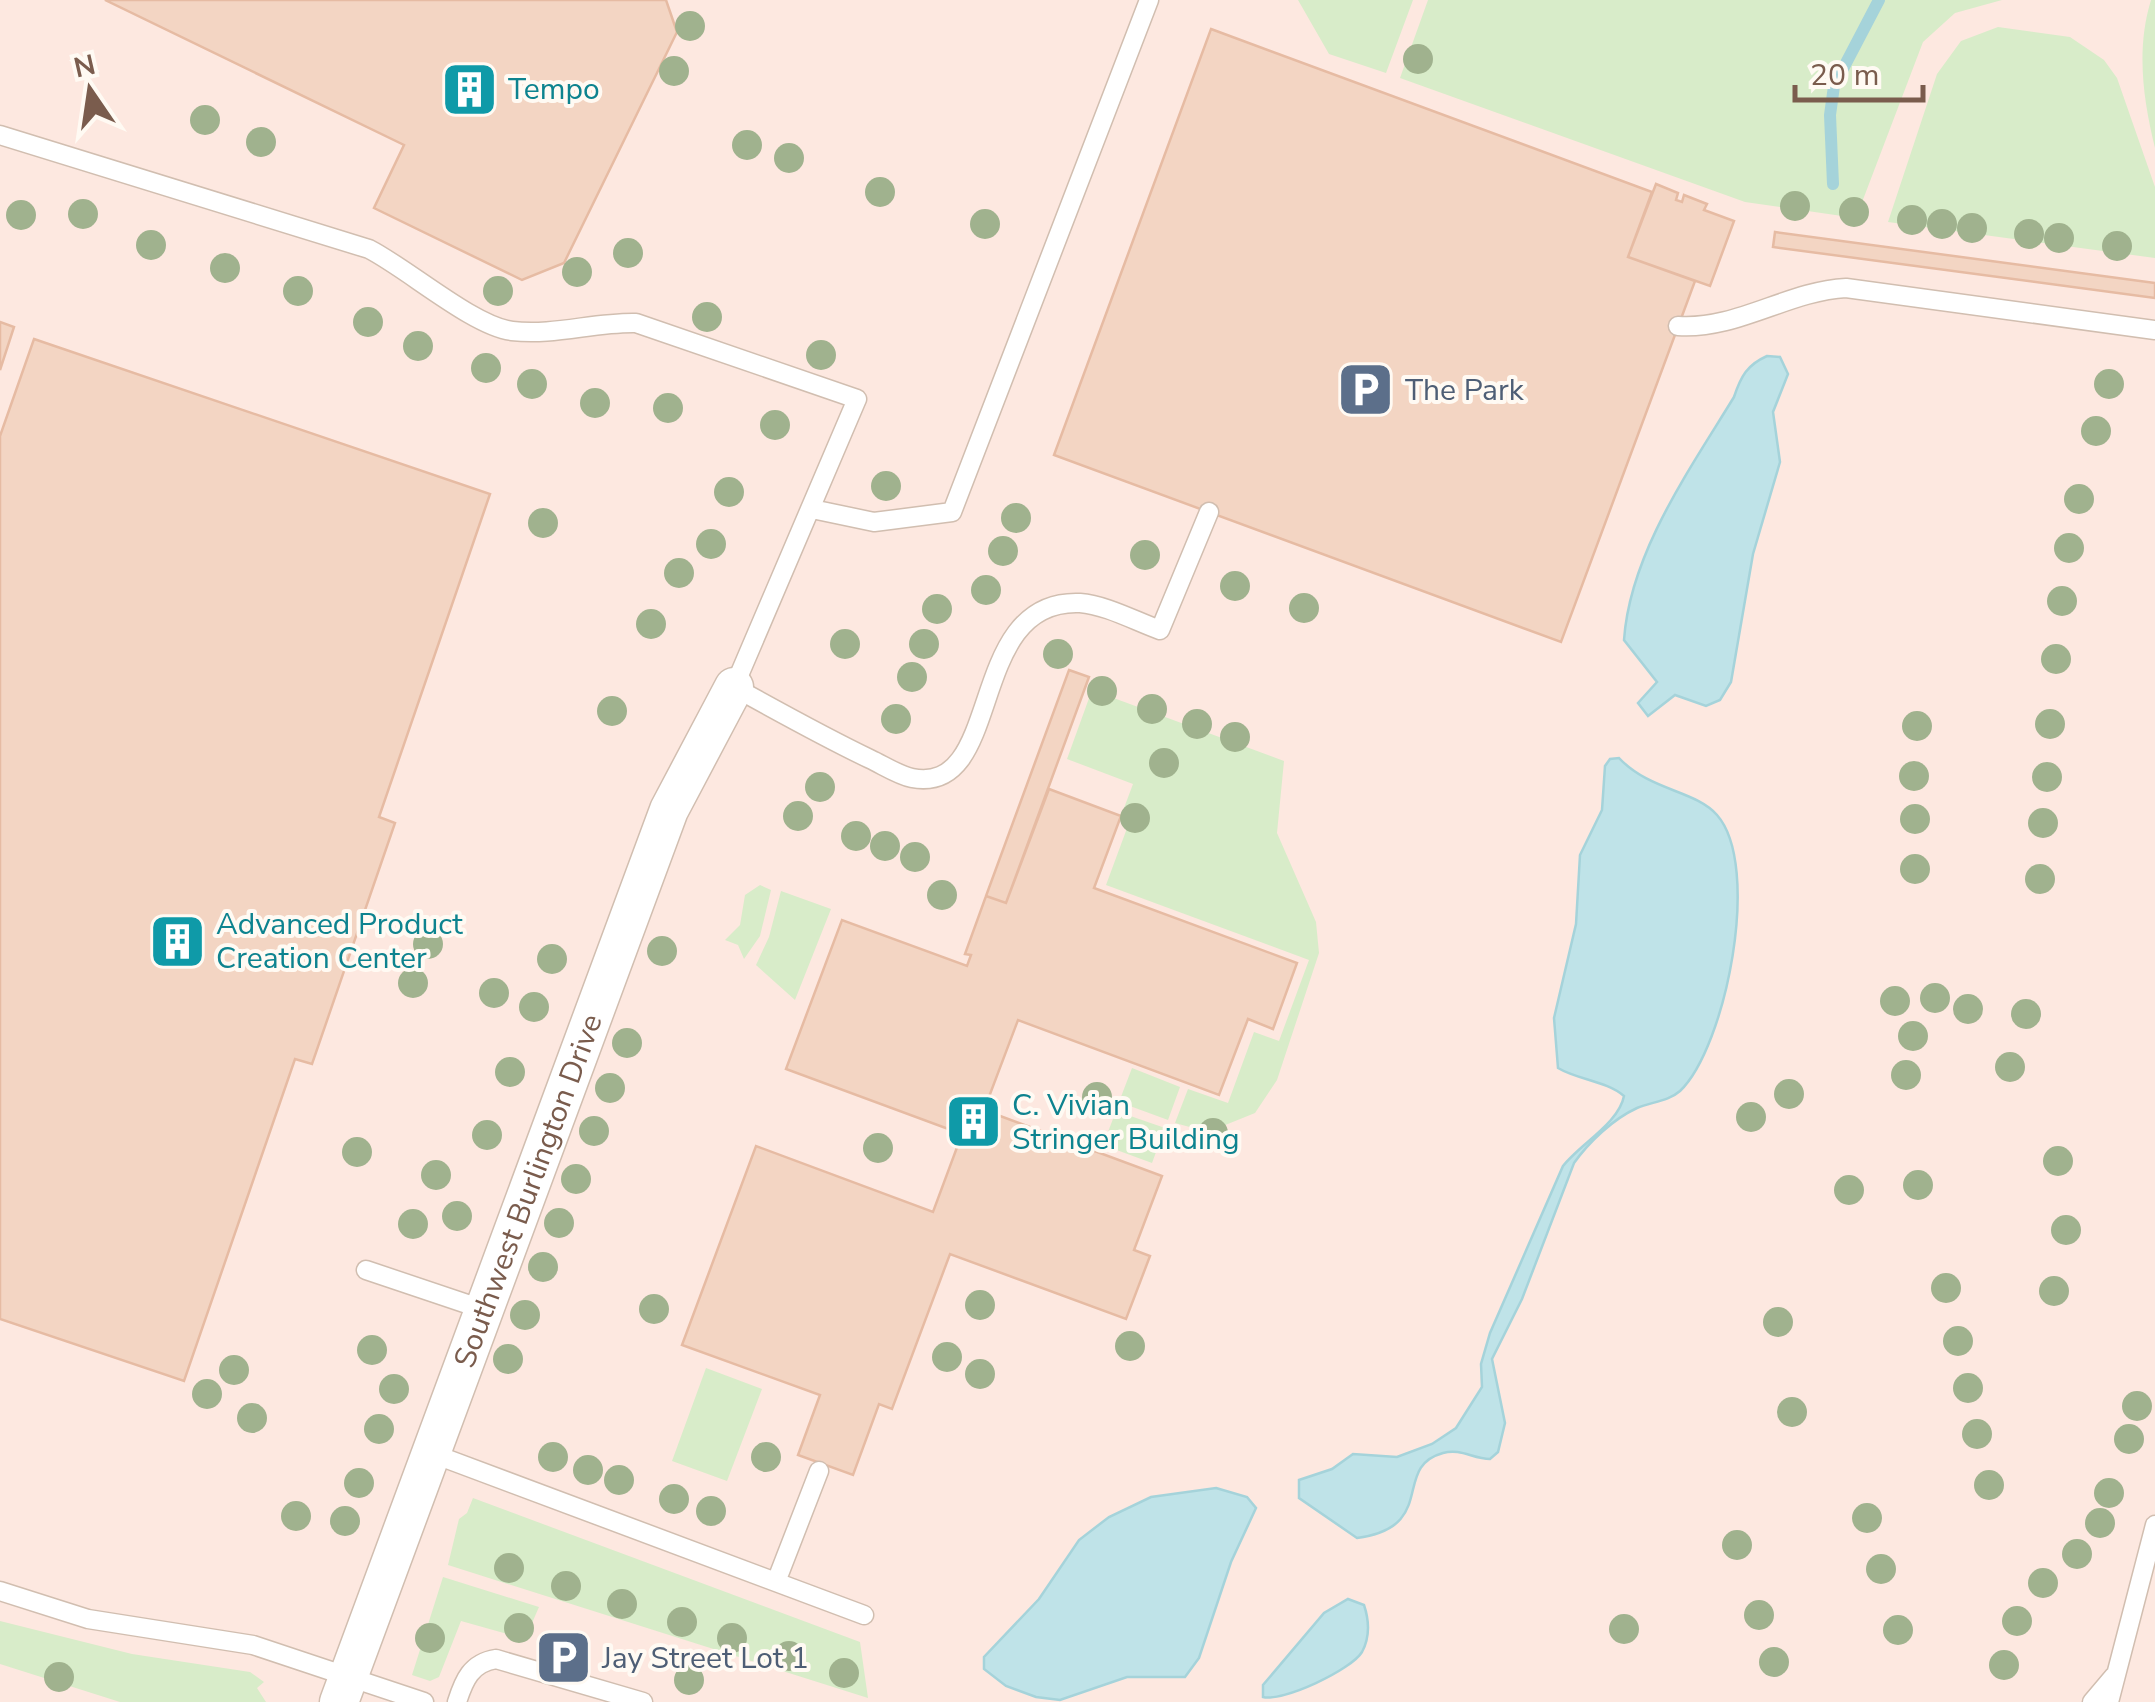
<svg xmlns="http://www.w3.org/2000/svg" width="2155" height="1702" font-family="'Nunito Sans',sans-serif">
<rect width="100%" height="100%" fill="#fdf6ec"/>
<path fill="#fde8e0" d="M0,0H2155V1702H0Z"/>
<path fill="#d8ecc9" d="M1298,0H1413L1386,73L1329,54Z
M1428,0H2002L1955,13L1923,42L1856,218L1745,202L1400,78Z
M2151,0H2155V148C2143,99 2136,49 2151,0Z
M1998,27L2070,37L2104,60L2117,78L2155,187V258L1888,222L1937,74L1961,41Z
M1092,690L1284,761L1277,833L1316,922L1319,953L1277,1080L1255,1113L1208,1132L1175,1123L1188,1089L1228,1103L1254,1032L1279,1041L1309,960L1106,885L1133,812L1124,808L1133,784L1067,759Z
M760,885L771,890L760,936L744,959L738,945L725,940L740,925L745,895Z
M781,891L831,909L795,1000L756,965L769,937Z
M1132,1068L1180,1087L1168,1120L1119,1102Z
M1116,1111L1165,1128L1152,1163L1103,1145Z
M706,1368L762,1389L727,1481L672,1461Z
M473,1498L860,1642L868,1698L448,1565L459,1519L467,1513Z
M443,1577L539,1607L525,1639L461,1621L439,1677L430,1681L412,1675Z
M0,1621L132,1654L250,1672L264,1682L257,1688L266,1702H120L0,1664Z"/>
<path fill="#bfe3e8" stroke="#a5d3da" stroke-width="2.5" d="M1767,356L1780,357L1788,374L1773,412L1780,462L1753,554L1731,682L1720,700L1706,706L1675,695L1648,716L1638,703L1657,682L1624,640C1630,553 1690,469 1734,397C1741,376 1747,365 1767,356Z
M1619,758C1650,791 1695,790 1717,815C1762,866 1726,1047 1680,1091C1669,1101 1651,1102 1637,1108C1613,1119 1589,1142 1574,1163L1522,1299L1492,1359L1505,1423L1498,1452L1490,1459C1473,1459 1461,1448 1443,1453C1391,1467 1439,1527 1357,1538L1299,1498V1480L1332,1469L1353,1454L1397,1457L1432,1444L1456,1428L1482,1387L1481,1364L1490,1333L1563,1166C1580,1144 1619,1123 1624,1096C1607,1081 1578,1080 1558,1068L1554,1018L1576,924L1580,855L1602,810L1605,766L1610,759Z
M1216,1488L1247,1497L1256,1508L1231,1562L1199,1658L1185,1677H1127L1060,1700L1036,1697L1006,1686L984,1669V1657L1039,1599L1079,1540L1109,1517L1151,1497Z
M1348,1599L1364,1605C1369,1620 1370,1637 1362,1652C1351,1670 1283,1702 1263,1697V1685L1324,1613Z"/>
<g fill="none" stroke-linecap="round" stroke-linejoin="round">
<path stroke="#a5d3da" stroke-width="12" d="M1833,184L1830,115L1834,86L1879,0"/>
</g>
<path fill="#f3d5c3" stroke="#e6bba3" stroke-width="2.5" d="M105,0H666L677,32L564,263L522,280L374,208L404,145Z
M1211,29L1652,192L1628,257L1695,281L1561,642L1054,455Z
M1656,184L1678,193L1676,200L1682,202L1684,195L1707,204L1704,210L1734,221L1710,286L1628,257Z
M1775,232L2155,283V298L1773,247Z
M0,322L14,327L0,370Z
M34,339L490,494L379,817L395,823L312,1064L295,1059L184,1381L0,1319V436Z
M1069,670L1089,677L1006,903L986,896Z
M1049,789L1121,816L1094,888L1297,963L1273,1029L1248,1019L1219,1095L1018,1020L984,1110L1162,1176L1134,1250L1150,1256L1126,1319L950,1254L892,1409L879,1404L853,1475L798,1455L820,1395L682,1345L756,1146L933,1212L962,1134L786,1069L842,920L967,966L971,955L965,954L986,896L1006,903Z"/>
<g fill="none" stroke-linecap="round" stroke-linejoin="round">
<defs>
<path id="lane" d="M0,135L369,249C408,269 473,326 512,331C554,336 594,322 636,323L857,399L734,687C779,712 824,737 870,759C883,765 898,775 912,778C1006,796 964,598 1080,603C1106,605 1135,621 1160,630L1209,512
M1678,326C1737,330 1788,291 1846,288L2155,330
M812,509L874,522L952,512L1149,0
M366,1270L485,1310
M431,1453L864,1615
M776,1582L819,1471
M0,1591L88,1619L253,1645L424,1702
M457,1702C464,1680 471,1663 496,1659L643,1702
M2092,1702L2114,1676
M2109,1702L2155,1525"/>
<g id="street">
<path id="s1" d="M339,1702L669,810L734,687"/>
</g>
</defs>
<use href="#lane" stroke="#d1beb0" stroke-width="21"/>
<use href="#street" stroke="#d1beb0" stroke-width="41"/>
<use href="#lane" stroke="#fff" stroke-width="18"/>
<use href="#street" stroke="#fff" stroke-width="38"/>
</g>
<g fill="#a0b28e">
<circle cx="690" cy="26" r="15"/>
<circle cx="1418" cy="59" r="15"/>
<circle cx="674" cy="71" r="15"/>
<circle cx="205" cy="120" r="15"/>
<circle cx="261" cy="142" r="15"/>
<circle cx="747" cy="145" r="15"/>
<circle cx="789" cy="158" r="15"/>
<circle cx="880" cy="192" r="15"/>
<circle cx="1795" cy="206" r="15"/>
<circle cx="1854" cy="212" r="15"/>
<circle cx="83" cy="214" r="15"/>
<circle cx="21" cy="215" r="15"/>
<circle cx="1912" cy="220" r="15"/>
<circle cx="985" cy="224" r="15"/>
<circle cx="1942" cy="224" r="15"/>
<circle cx="1972" cy="228" r="15"/>
<circle cx="2029" cy="234" r="15"/>
<circle cx="2059" cy="238" r="15"/>
<circle cx="151" cy="245" r="15"/>
<circle cx="2117" cy="246" r="15"/>
<circle cx="628" cy="253" r="15"/>
<circle cx="225" cy="268" r="15"/>
<circle cx="577" cy="272" r="15"/>
<circle cx="298" cy="291" r="15"/>
<circle cx="498" cy="291" r="15"/>
<circle cx="707" cy="317" r="15"/>
<circle cx="368" cy="322" r="15"/>
<circle cx="418" cy="346" r="15"/>
<circle cx="821" cy="355" r="15"/>
<circle cx="486" cy="368" r="15"/>
<circle cx="532" cy="384" r="15"/>
<circle cx="2109" cy="384" r="15"/>
<circle cx="595" cy="403" r="15"/>
<circle cx="668" cy="408" r="15"/>
<circle cx="775" cy="425" r="15"/>
<circle cx="2096" cy="431" r="15"/>
<circle cx="886" cy="486" r="15"/>
<circle cx="729" cy="492" r="15"/>
<circle cx="2079" cy="499" r="15"/>
<circle cx="1016" cy="518" r="15"/>
<circle cx="543" cy="523" r="15"/>
<circle cx="711" cy="544" r="15"/>
<circle cx="2069" cy="548" r="15"/>
<circle cx="1003" cy="551" r="15"/>
<circle cx="1145" cy="555" r="15"/>
<circle cx="679" cy="573" r="15"/>
<circle cx="1235" cy="586" r="15"/>
<circle cx="986" cy="590" r="15"/>
<circle cx="2062" cy="601" r="15"/>
<circle cx="1304" cy="608" r="15"/>
<circle cx="937" cy="609" r="15"/>
<circle cx="651" cy="624" r="15"/>
<circle cx="845" cy="644" r="15"/>
<circle cx="924" cy="644" r="15"/>
<circle cx="1058" cy="654" r="15"/>
<circle cx="2056" cy="659" r="15"/>
<circle cx="912" cy="677" r="15"/>
<circle cx="1102" cy="691" r="15"/>
<circle cx="1152" cy="709" r="15"/>
<circle cx="612" cy="711" r="15"/>
<circle cx="896" cy="719" r="15"/>
<circle cx="1197" cy="724" r="15"/>
<circle cx="2050" cy="724" r="15"/>
<circle cx="1917" cy="726" r="15"/>
<circle cx="1235" cy="737" r="15"/>
<circle cx="1164" cy="763" r="15"/>
<circle cx="1914" cy="776" r="15"/>
<circle cx="2047" cy="777" r="15"/>
<circle cx="820" cy="787" r="15"/>
<circle cx="798" cy="816" r="15"/>
<circle cx="1135" cy="818" r="15"/>
<circle cx="1915" cy="819" r="15"/>
<circle cx="2043" cy="823" r="15"/>
<circle cx="856" cy="836" r="15"/>
<circle cx="885" cy="846" r="15"/>
<circle cx="915" cy="857" r="15"/>
<circle cx="1915" cy="869" r="15"/>
<circle cx="2040" cy="879" r="15"/>
<circle cx="942" cy="895" r="15"/>
<circle cx="428" cy="944" r="15"/>
<circle cx="662" cy="951" r="15"/>
<circle cx="552" cy="959" r="15"/>
<circle cx="413" cy="983" r="15"/>
<circle cx="494" cy="993" r="15"/>
<circle cx="1935" cy="998" r="15"/>
<circle cx="1895" cy="1001" r="15"/>
<circle cx="534" cy="1007" r="15"/>
<circle cx="1968" cy="1009" r="15"/>
<circle cx="2026" cy="1014" r="15"/>
<circle cx="1913" cy="1036" r="15"/>
<circle cx="627" cy="1043" r="15"/>
<circle cx="2010" cy="1067" r="15"/>
<circle cx="510" cy="1072" r="15"/>
<circle cx="1906" cy="1075" r="15"/>
<circle cx="610" cy="1088" r="15"/>
<circle cx="1789" cy="1094" r="15"/>
<circle cx="1097" cy="1097" r="15"/>
<circle cx="1751" cy="1117" r="15"/>
<circle cx="594" cy="1131" r="15"/>
<circle cx="1213" cy="1133" r="15"/>
<circle cx="487" cy="1135" r="15"/>
<circle cx="878" cy="1148" r="15"/>
<circle cx="357" cy="1152" r="15"/>
<circle cx="2058" cy="1161" r="15"/>
<circle cx="436" cy="1175" r="15"/>
<circle cx="576" cy="1179" r="15"/>
<circle cx="1918" cy="1185" r="15"/>
<circle cx="1849" cy="1190" r="15"/>
<circle cx="457" cy="1216" r="15"/>
<circle cx="559" cy="1223" r="15"/>
<circle cx="413" cy="1224" r="15"/>
<circle cx="2066" cy="1230" r="15"/>
<circle cx="543" cy="1267" r="15"/>
<circle cx="1946" cy="1288" r="15"/>
<circle cx="2054" cy="1291" r="15"/>
<circle cx="980" cy="1305" r="15"/>
<circle cx="654" cy="1309" r="15"/>
<circle cx="525" cy="1315" r="15"/>
<circle cx="1778" cy="1322" r="15"/>
<circle cx="1958" cy="1341" r="15"/>
<circle cx="1130" cy="1346" r="15"/>
<circle cx="372" cy="1350" r="15"/>
<circle cx="947" cy="1357" r="15"/>
<circle cx="508" cy="1359" r="15"/>
<circle cx="234" cy="1370" r="15"/>
<circle cx="980" cy="1374" r="15"/>
<circle cx="1968" cy="1388" r="15"/>
<circle cx="394" cy="1389" r="15"/>
<circle cx="207" cy="1394" r="15"/>
<circle cx="2137" cy="1406" r="15"/>
<circle cx="1792" cy="1412" r="15"/>
<circle cx="252" cy="1418" r="15"/>
<circle cx="379" cy="1429" r="15"/>
<circle cx="1977" cy="1434" r="15"/>
<circle cx="2129" cy="1439" r="15"/>
<circle cx="553" cy="1457" r="15"/>
<circle cx="766" cy="1457" r="15"/>
<circle cx="588" cy="1470" r="15"/>
<circle cx="619" cy="1480" r="15"/>
<circle cx="359" cy="1483" r="15"/>
<circle cx="1989" cy="1485" r="15"/>
<circle cx="2109" cy="1493" r="15"/>
<circle cx="674" cy="1499" r="15"/>
<circle cx="711" cy="1511" r="15"/>
<circle cx="296" cy="1516" r="15"/>
<circle cx="1867" cy="1518" r="15"/>
<circle cx="345" cy="1521" r="15"/>
<circle cx="2100" cy="1523" r="15"/>
<circle cx="1737" cy="1545" r="15"/>
<circle cx="2077" cy="1554" r="15"/>
<circle cx="509" cy="1568" r="15"/>
<circle cx="1881" cy="1569" r="15"/>
<circle cx="2043" cy="1583" r="15"/>
<circle cx="566" cy="1586" r="15"/>
<circle cx="622" cy="1604" r="15"/>
<circle cx="1759" cy="1615" r="15"/>
<circle cx="2017" cy="1621" r="15"/>
<circle cx="682" cy="1622" r="15"/>
<circle cx="519" cy="1628" r="15"/>
<circle cx="1624" cy="1629" r="15"/>
<circle cx="1898" cy="1630" r="15"/>
<circle cx="430" cy="1638" r="15"/>
<circle cx="732" cy="1638" r="15"/>
<circle cx="789" cy="1656" r="15"/>
<circle cx="1774" cy="1662" r="15"/>
<circle cx="2004" cy="1665" r="15"/>
<circle cx="844" cy="1673" r="15"/>
<circle cx="59" cy="1677" r="15"/>
<circle cx="689" cy="1680" r="15"/>
</g>
<defs>
<symbol id="building-square" viewBox="-11 -11 22 22"><rect x="-9" y="-9" width="18" height="18" rx="4" fill="#0f9aa8" stroke="#fffaf3"/><path d="M-4-6H4V6H1V3H-1V6H-4ZM-2.5-4.3h1.7v1.8h-1.7ZM.8-4.3h1.7v1.8H.8ZM-2.5-1h1.7V.8h-1.7ZM.8-1h1.7V.8H.8Z" fill="#fff"/></symbol>
<symbol id="parking-square" viewBox="-11 -11 22 22"><rect x="-9" y="-9" width="18" height="18" rx="4" fill="#5c6f8a" stroke="#fffaf3"/><path d="M-3.5-5.5H1a3.5 3.5 0 0 1 0 7H-1V5.5H-3.5ZM-1-3.4V-.6H.8a1.4 1.4 0 0 0 0-2.8Z" fill="#fff"/></symbol>
</defs>
<g fill-rule="evenodd">
<use href="#building-square" x="438" y="58" width="63" height="63"/>
<use href="#parking-square" x="1334" y="358" width="63" height="63"/>
<use href="#building-square" x="146" y="910" width="63" height="63"/>
<use href="#building-square" x="942" y="1090" width="63" height="63"/>
<use href="#parking-square" x="532" y="1626" width="63" height="63"/>
</g>
<g text-anchor="middle" dominant-baseline="central" stroke-width="8" stroke-linejoin="round" paint-order="stroke">
<g font-size="30" fill="#0d838f" stroke="#fffaf3" text-anchor="start">
<text x="508" y="89">Tempo</text>
<text x="216" y="924">Advanced Product<tspan x="216" dy="34">Creation Center</tspan></text>
<text x="1012" y="1105">C. Vivian<tspan x="1012" dy="34">Stringer Building</tspan></text>
</g>
<g font-size="30" fill="#4e5e75" stroke="#fffaf3" text-anchor="start">
<text x="1405" y="390">The Park</text>
<text x="602" y="1658">Jay Street Lot 1</text>
</g>
<g font-size="30" fill="#7a5c4d" stroke="#fffaf3">
<text stroke="none"><textPath href="#s1" startOffset="545">Southwest Burlington Drive</textPath></text>
</g>
</g>
<g transform="translate(90 90) rotate(347)" stroke="#fffaf3" stroke-width="8" paint-order="stroke">
<path d="M0-8L18 38L0 25L-18 38Z" fill="#7a5c4d"/>
<text y="-15" font-size="28" font-weight="bold" text-anchor="middle" fill="#7a5c4d">N</text>
</g>
<path d="M1795 85v15h128v-15" fill="none" stroke="#7a5c4d" stroke-width="5"/>
<text x="1810" y="85" font-size="30" fill="#7a5c4d" stroke="#fffaf3" stroke-width="8" paint-order="stroke">20 m</text>
</svg>
